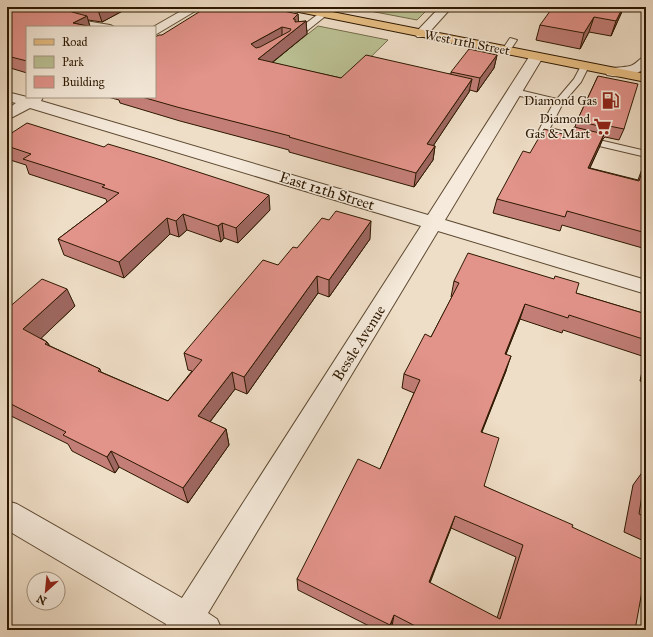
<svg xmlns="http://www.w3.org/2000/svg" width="653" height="637" font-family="'IM FELL Great Primer',serif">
<rect width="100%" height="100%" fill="#efdec7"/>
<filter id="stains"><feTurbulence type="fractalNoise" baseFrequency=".005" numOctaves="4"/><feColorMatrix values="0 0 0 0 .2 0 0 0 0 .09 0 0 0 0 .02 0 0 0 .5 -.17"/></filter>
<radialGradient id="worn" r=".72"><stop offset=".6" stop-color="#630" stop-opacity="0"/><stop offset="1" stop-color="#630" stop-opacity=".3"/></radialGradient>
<path fill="#bbc194" stroke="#746c4a" d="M349,7H430L417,20Z
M318,26L388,40L338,89L261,71Z"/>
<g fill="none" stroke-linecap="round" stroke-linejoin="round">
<defs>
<path id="lane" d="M321,12L328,14L303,34H297V30Z
M73,19L110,25L114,27C102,27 82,29 72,21Z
M510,38L517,40L509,52H503L502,50Z
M585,63L589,66L581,82L563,103L550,128L566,132L567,134L562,137L540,132L539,130L553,104L512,94L510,92L515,89L557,99L574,79L582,64Z
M582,136L646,151V157L578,141L577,139Z"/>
<path id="street" d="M188,7H202L155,35V27H153Z
M440,7H452L425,37H417L415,34L417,31Z
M536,53L541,54L543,57L445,220L646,280V294L438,231L208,613L217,619L222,630H164L166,624L7,530V501L17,504L182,598L421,226L30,108L7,120V109L16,103L7,101V92L27,97H43L41,101L428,215L529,57L531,54Z
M646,56V67C637,76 619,78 607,75L605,72L607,69C614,67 623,68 630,66C636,65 639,58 646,56Z"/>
<path id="primary" d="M283,7H307L646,74V82L289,10Z"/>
</defs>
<use href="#lane" stroke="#5e4a32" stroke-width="2"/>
<use href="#street" stroke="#5e4a32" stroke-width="2"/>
<use href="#primary" stroke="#2d1800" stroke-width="2"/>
<use href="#lane" fill="#f5eadb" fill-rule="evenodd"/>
<use href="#street" fill="#f5eadb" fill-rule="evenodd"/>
<use href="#primary" fill="#e8bf84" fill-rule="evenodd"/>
</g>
<path fill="#c27e77" stroke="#2d1800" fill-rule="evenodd" d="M7,7H130L102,22L88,20L90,26L27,27V73L7,67Z
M624,7L611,36L589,32L580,49L536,40L540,25Z
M298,14V22L306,21L307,34L272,63L341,78L451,74V72L497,55L494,68L477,92L470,90L469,92L433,146H435L433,160L414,187L289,152V150L180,121L120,103L119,100L108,97H155L162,35Z
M598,76L624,129L619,140L605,137L603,139L599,148L590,168L638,180L646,158V249L562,225L560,231L493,213L497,199L530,153L570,136L575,127L577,121Z
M7,136L270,210L238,243L224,238L221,242L187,230L179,237L170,234L124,278L64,255L58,239L107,202L106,199L29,174L26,165L7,159Z
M370,239L329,297L318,293L247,394L235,389L210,422L226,429L229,445L188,503L119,467L115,473L72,451L68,444L7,414V309L75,306L41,338L47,342L50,346L100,369L101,372L168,401L192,371L188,370L184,353L278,265L297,248Z
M454,281L576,293L646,314V383L640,381L645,357L563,330L562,333L520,319L506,354V371L482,432L484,486L572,527L635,630H400L392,626L390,630H377L298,590L297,579L380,469L414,393L402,388L404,374L431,337L452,297H451ZM451,528L516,557L497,618L430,583Z
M646,467V542L624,532L633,485Z"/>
<path fill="#9e6761" stroke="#2d1800" d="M68,7H69L72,18L67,9Z
M104,7H130L102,22L98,10Z
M623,7H624L611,36L616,21Z
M298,14L299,27L293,19Z
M87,16L90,27L73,23Z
M594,17L589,32L580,49L584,33Z
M306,21L307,34L259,73L258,59Z
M282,27V40L253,57L251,44Z
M497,55L494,68L477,92L480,78Z
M472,79L469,92L425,158L427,144Z
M604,134L599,148L583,182L588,168Z
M435,146L433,160L414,187L416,173Z
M269,195L270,210L238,243L236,228Z
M183,214L187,230L179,237L176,221Z
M167,218L170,234L124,278L119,262Z
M371,221L370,239L329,297V280Z
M222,223L224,238L221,242L218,226Z
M317,276L318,293L247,394L244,377Z
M67,289L75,306L32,347L23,329Z
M525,304L520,319L500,369L505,354Z
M47,342L56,359L45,344Z
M511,356L506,371L476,446L481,432Z
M232,372L235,389L202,432L198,416Z
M226,429L229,445L188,503L183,488Z
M111,451L119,467L115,473L107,457Z
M455,516L451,528L425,594L429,582Z
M394,615L392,626L390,630H389Z"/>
<path fill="#e2938a" stroke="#2d1800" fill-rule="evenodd" d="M7,7H68L67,9L72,12L87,16L73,23L93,27H27V61L7,56Z
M80,7H104L98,10Z
M207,7H264L298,14L293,19H295V22L306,21L258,59L341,78L366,55L472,79L427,144L435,146L416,173L289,137L290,136L177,107L142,97H155V37L159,35H162ZM282,27L291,29L290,31L260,47L256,48L251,44Z
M553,7H623L616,21L594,17L584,33L540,25Z
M469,49L497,55L480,78L451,72Z
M598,76L638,84L624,129L609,126L608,128L577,121Z
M27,123L104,147L108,144L155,158L269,195L236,228L222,223L218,226L183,214L176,221L167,218L119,262L58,239L119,193L102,187L105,185L23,159L31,154L7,146V136Z
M574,127L604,134L588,168L639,181L646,160V233L567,211L565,217L497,199L523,151L530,153L544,129L570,136Z
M336,211L371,221L329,280L317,276L244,377L232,372L198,416L226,429L183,488L111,451L107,457L63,435L66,432L7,402V309L42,279L67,289L23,329L47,342L45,344L100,369L98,371L168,401L202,360L184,353L263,260L278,265L293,247L297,248L322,218L329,220Z
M468,253L554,279L555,276L579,283L576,293L646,314V340L569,315L568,318L525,304L505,354L511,356L481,432L499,438L484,486L573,525L572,527L646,561V569L635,630H423L394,615L390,625L297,579L358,459L380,469L420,380L404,374L425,334L431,337L459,283L454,281ZM455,516L523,545L500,619L429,582Z
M646,471V517L639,514Z"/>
<defs>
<symbol id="fuel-bare" viewBox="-9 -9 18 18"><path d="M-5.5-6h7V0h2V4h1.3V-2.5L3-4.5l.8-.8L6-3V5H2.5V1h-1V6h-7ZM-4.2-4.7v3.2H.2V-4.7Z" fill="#8f2418" stroke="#f5eadb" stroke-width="2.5" paint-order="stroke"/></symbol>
<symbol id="supermarket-bare" viewBox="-9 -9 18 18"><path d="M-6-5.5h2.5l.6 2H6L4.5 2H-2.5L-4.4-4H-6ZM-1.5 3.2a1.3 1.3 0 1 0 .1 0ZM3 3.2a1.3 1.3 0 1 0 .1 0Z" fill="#8f2418" stroke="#f5eadb" stroke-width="2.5" paint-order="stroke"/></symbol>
</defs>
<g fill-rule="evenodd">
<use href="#fuel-bare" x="598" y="88" width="25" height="25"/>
<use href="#supermarket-bare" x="590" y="114" width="25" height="25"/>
</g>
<g text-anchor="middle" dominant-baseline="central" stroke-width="3" stroke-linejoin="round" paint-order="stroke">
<g font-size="13" fill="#2d1800" stroke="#f5eadb">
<text transform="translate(467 43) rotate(11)">West 11th Street</text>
</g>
<g font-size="13" fill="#2d1800" stroke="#f5eadb" text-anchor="end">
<text x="597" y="101">Diamond Gas</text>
<text x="590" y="119">Diamond<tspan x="590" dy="15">Gas &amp; Mart</tspan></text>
</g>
<g font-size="15" fill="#2d1800" stroke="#f5eadb">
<text transform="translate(327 191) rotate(17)">East 12th Street</text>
<text transform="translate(359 343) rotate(-58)">Bessle Avenue</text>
</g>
</g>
<rect width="653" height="637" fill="none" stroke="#efdec7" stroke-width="24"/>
<rect x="8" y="8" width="637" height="621" fill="none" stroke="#2d1800" stroke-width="2"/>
<rect x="12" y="12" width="629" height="613" fill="none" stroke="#2d1800"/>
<rect x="26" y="26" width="130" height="72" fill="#f5eadb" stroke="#a59683"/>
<rect x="34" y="39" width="20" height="6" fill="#e8bf84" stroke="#a59683"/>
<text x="62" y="46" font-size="12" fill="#2d1800">Road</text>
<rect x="34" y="56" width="20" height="12" fill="#bbc194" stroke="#a59683"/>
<text x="62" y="66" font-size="12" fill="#2d1800">Park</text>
<rect x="34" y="76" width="20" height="12" fill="#e2938a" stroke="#a59683"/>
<text x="62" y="86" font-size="12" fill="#2d1800">Building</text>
<g transform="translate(46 591) rotate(207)"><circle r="19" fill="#f5eadb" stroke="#a59683"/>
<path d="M0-3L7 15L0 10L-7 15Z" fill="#8f2418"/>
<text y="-6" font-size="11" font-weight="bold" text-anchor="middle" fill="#2d1800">N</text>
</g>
<rect width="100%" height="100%" filter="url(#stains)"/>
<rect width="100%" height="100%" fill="url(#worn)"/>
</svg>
